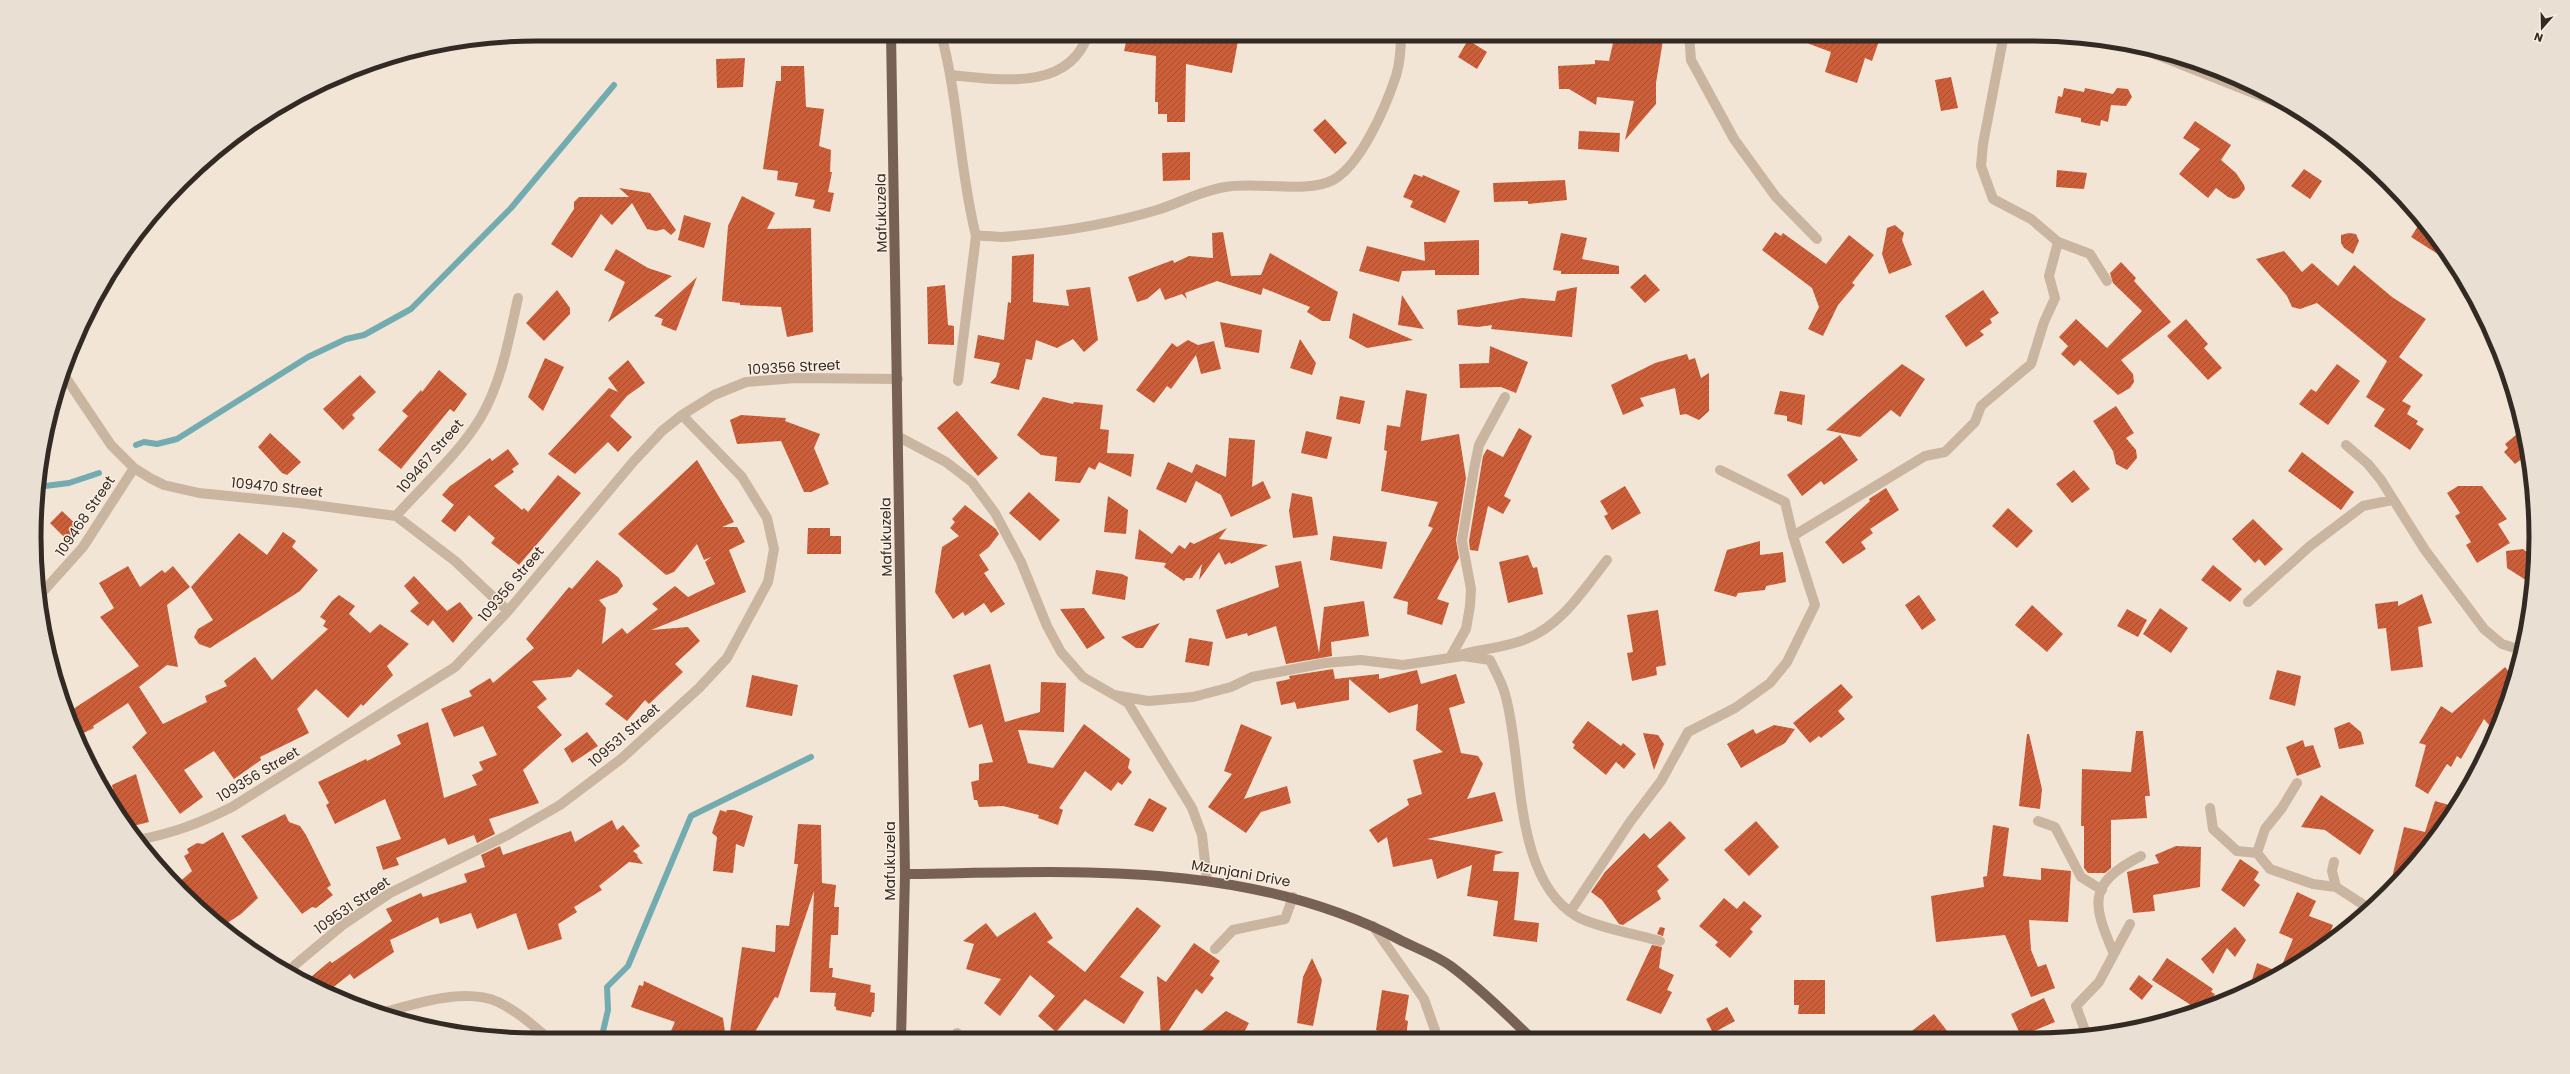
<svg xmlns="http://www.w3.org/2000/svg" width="2570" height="1074" font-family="Poppins,sans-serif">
<defs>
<pattern id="building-hatch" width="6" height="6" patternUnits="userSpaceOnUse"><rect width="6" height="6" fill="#cc5f39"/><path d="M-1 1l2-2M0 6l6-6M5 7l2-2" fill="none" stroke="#a64f30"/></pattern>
</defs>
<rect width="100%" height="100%" fill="#f2e5d6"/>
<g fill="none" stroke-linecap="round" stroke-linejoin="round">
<path stroke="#73acb0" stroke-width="6" d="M136,445L144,442L157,444L177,439L308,357L346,339L364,335L411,309L511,208L614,85
M37,487L69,483L99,473
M601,1040L608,1010L607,987L628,966L691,816L811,757"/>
</g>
<path fill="url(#building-hatch)" d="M1128,34H1201L1238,41L1232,73L1186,64L1185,122H1167V114H1158V102H1155L1156,56L1124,51Z
M1615,34H1664L1656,83V104L1625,140L1634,101L1597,97L1596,105L1569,89H1559L1558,66L1595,64V60L1609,61Z
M1788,34H1856L1879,41L1872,61L1865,58L1857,83L1825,72L1831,52L1788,36Z
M1468,40L1487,52L1477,69L1458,57Z
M745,58L743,87L717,88L716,59Z
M781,66H804L806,107L824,109L819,146L831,150L830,172H832L828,192L834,193L830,212L813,208L815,200L795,196L798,183L777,180L778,171L763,169L776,81H781Z
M1951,77L1958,108L1941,111L1935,80Z
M2064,88L2084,92L2085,88L2113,94L2117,88L2128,89L2132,97L2126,106L2111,105L2108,122L2101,120L2100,126L2081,122V118L2055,113L2058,96L2062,97Z
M1325,119L1347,143L1335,154L1313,130Z
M2195,121L2231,145L2221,160L2236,173L2244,185L2245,189L2239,197L2234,199L2228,197L2216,188L2208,198L2179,174L2200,149L2183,138Z
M1579,131L1620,133L1619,152L1578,149Z
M1190,152V180L1163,181L1162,153Z
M2304,169L2322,181L2310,199L2291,186Z
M2057,170L2087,173L2084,189L2056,187Z
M1414,174L1422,177L1423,175L1460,191L1445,223L1410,207L1413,201L1403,197Z
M1565,180L1567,200L1528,204V201L1494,202L1493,183Z
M619,188L650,193L676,230L671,235L664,229L656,231L647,229L632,203L612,225L601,214L572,258L551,244L574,209V202L579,197H629Z
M742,196L775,213L767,229L811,228L813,332L787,337L781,307L740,305V303L722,301L728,226Z
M684,215L711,223L704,248L678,240Z
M2422,220L2432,231L2452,263L2411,237Z
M1895,225L1904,233L1902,240L1912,265L1889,274L1882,254L1887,228Z
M1223,232L1231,276L1261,275L1270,253L1338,292L1330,321H1322L1307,312L1310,307L1263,288L1261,295L1217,281L1185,293L1187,299L1182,294L1165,300L1160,288L1147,299L1137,302L1128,277L1173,260L1174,263L1189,256L1213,258L1212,233Z
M1775,232L1781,236L1783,233L1826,264L1849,235L1874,255L1852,283L1855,285L1838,305L1823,336L1808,329L1819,307L1812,288L1762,250Z
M1561,233L1587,238L1582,259L1619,266V274H1561V271L1553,270Z
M2349,233L2356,234L2359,241L2353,254L2344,248L2341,243V235Z
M1479,240V275H1435V270L1402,271L1399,282L1359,271L1367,246L1425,261L1424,242Z
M616,249L648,268L672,276L608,322L625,282L604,270Z
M2284,251L2302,272L2312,263L2338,286L2354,265L2392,297L2426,319L2399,357L2423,375L2402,401L2411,406L2407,414L2418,421L2416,424L2424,429L2410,450L2374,426L2385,409L2366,397L2387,361L2317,303L2300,309L2292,307L2287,296L2256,259Z
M1034,254L1033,302L1069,306L1066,290L1090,287L1098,340L1084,352L1073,339L1057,348L1036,340L1032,360L1026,359L1019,390L990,383L996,377L1000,363L974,358L978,335L1004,340L1008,302L1011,303L1012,256Z
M2121,262L2136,278L2134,281L2171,322L2121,360L2133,374L2134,382L2130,388L2118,395L2080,360L2074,366L2061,354L2068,346L2059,337L2076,319L2107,348L2142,311L2113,283L2110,273Z
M1645,274L1660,290L1645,303L1630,287Z
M697,277L676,331L661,325L663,319L654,316Z
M945,285L948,325L954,326V345L928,344L927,287Z
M1577,287L1572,337L1491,329L1492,325L1478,327L1458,325L1457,310L1522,298L1555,301L1557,291Z
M557,290L570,308V314L544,341L526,323Z
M1983,290L1999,313L1990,319L1992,323L1980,331L1984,335L1966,347L1945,316Z
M1402,295L1424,329L1398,325Z
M1353,313L1413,340L1367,348L1349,338Z
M2186,319L2208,344L2204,348L2222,368L2208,380L2167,336Z
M1220,322L1262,330L1259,353L1225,347Z
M1300,339L1316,363L1312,375L1290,368Z
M1188,340L1198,345L1214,341L1221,369L1201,374L1196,355L1171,389L1167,386L1154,403L1136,390L1172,343L1177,347Z
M1490,346L1528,362L1516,393L1501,387L1460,388L1459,364L1489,363Z
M1687,354L1689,360L1695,358L1701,378L1709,373V411L1699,420L1686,414L1680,415L1675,388L1640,398L1644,406L1623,415L1611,385L1655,363Z
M545,358L564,367L543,411L528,397Z
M628,360L645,383L627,396L610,416L632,437L618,452L608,442L575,474L548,454L609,388L618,392L608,378Z
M1902,364L1925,379L1900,417L1891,410L1860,437L1826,430Z
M2337,364L2360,381L2328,425L2299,404L2311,389L2316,392Z
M439,370L467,394L454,412L450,409L401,469L378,450L408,416L402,411L421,390L422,392Z
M360,375L376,392L352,415L355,418L343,430L323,409Z
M1406,390L1427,394L1421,441L1459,434L1466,478L1456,540L1459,558L1437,599L1449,603L1442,625L1407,614L1408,602L1393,598L1433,528L1428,526L1438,502L1381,491L1387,451L1384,450L1387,425L1400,427Z
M1780,391L1805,395L1802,425L1787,421V416L1774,414Z
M1340,396L1365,401L1360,424L1336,419Z
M1043,397L1073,404L1074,402L1103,405L1100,429L1109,430L1107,453L1134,454L1131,477L1099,462L1095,470L1089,467L1080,483L1055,481L1057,457L1041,455L1017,435Z
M2116,406L2134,433L2126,438L2136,450L2137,458L2127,470L2116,464L2113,451L2093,421Z
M957,411L998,458L978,476L937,428Z
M741,415L786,418L785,421L820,434L814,448L829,484L811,492H804L781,441L737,444L730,420Z
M1519,428L1532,436L1504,496L1511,500L1503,514L1488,506L1478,551L1470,550L1469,541L1483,456L1487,449L1503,457Z
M2523,429L2527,455L2515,464L2504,452L2508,448L2505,444Z
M1306,431L1332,437L1327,459L1301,453Z
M270,433L301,462L287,475L282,473L258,447Z
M1840,435L1858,460L1824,485L1821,481L1802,496L1787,475Z
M1229,438L1255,440L1252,487L1263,481L1271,498L1231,517L1221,495L1196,481L1186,503L1156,489L1168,462L1192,473L1196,464L1226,477Z
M508,449L519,464L512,469L514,472L494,486L522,510L524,508L528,512L558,475L581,493L519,565L491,543L495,538L469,515L455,532L441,521L454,505L442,495L450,486L490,458L492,461Z
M2302,452L2354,492L2341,510L2288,471Z
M697,460L734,522L722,527H737L745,542L729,550L746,592L651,630L688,627L700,641L675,664L683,672L649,704L645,700L627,721L605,704L613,696L578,669L571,677L532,681L547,699L537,707L562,735L523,770L539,803L489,819L495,834L477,843L474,835L448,845L445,838L396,858L399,865L383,870L376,847L401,839L385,799L335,824L326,805L329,803L318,782L366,759L367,761L401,744L397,735L428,722L444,798L477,785L472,775L483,770L479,762L497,755L483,726L454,737L441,709L472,696L469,691L490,678L493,683L534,648L526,639L569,587L572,589L597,560L619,578L623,586L617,593L599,600L606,608L602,644L622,628L627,634L658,609L652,604L675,586L688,597L715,584L705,562L711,557L704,560L697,544L674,572L666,575L618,534Z
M2074,470L2090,489L2072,503L2056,484Z
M1625,486L1641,513L1612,530L1604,516L1608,514L1600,501Z
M2458,486H2482L2507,519L2498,524L2510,543L2477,563L2466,545L2471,542L2455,516L2460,513L2447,493Z
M1886,488L1899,510L1870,529L1873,533L1861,542L1866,549L1843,564L1825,542L1870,501L1869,499Z
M1029,492L1060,520L1040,541L1009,513Z
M1292,493L1312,497L1318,535L1293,538L1289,511Z
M1108,496L1128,510L1126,534L1104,532Z
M965,505L996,529L999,534L989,547L979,555L989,570L984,573L1005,604L991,613L984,603L965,616L963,612L953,619L935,592L942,547L959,536L950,528L955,522L952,519Z
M2008,508L2033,531L2017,548L1992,526Z
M62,511L80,528L68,541L50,523Z
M2253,519L2283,549L2265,566L2259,559L2255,563L2232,539Z
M808,528H830V536H841V554H807Z
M1227,528L1219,539L1268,545L1231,564L1230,562L1225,565L1219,552L1199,580L1202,564L1192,578H1186L1184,581L1164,567L1166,563L1135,559L1139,529L1172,554L1179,545L1185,549L1190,542L1194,544Z
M283,532L296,541L292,547L318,570L300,591L210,648L199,644L194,637L198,629L213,620L191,587L239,533L267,555Z
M1333,536L1387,542L1382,569L1330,560Z
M1760,541V555L1783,552L1786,582L1766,586L1765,590L1738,593L1736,597L1714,591L1727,550Z
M2523,549L2533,557L2532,584L2507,568L2506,551Z
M1528,555L1533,568L1537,567L1543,594L1508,603L1499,562Z
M1301,561L1319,653L1324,607L1364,601L1369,636L1331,642L1332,656L1286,664L1276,626L1248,636L1247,633L1226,639L1216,610L1279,587L1275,566Z
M2213,565L2242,589L2230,602L2201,580Z
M128,566L140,587L162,570L165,573L173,566L190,587L167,605L178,667L167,665L139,687L163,724L207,702L205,696L227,686L224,681L255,657L272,680L328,629L323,626L326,621L320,617L332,601L339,595L355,606L349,614L370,633L380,624L409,644L387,666L393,675L363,706L361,704L348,718L316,689L297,709L309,733L260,757L261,760L234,779L214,751L184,770L203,797L180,814L132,747L147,733L128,703L93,726L94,728L77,736L67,713L139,666L100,617L114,608L99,583Z
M1096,570L1122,574L1128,577L1125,600L1092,594Z
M414,576L447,611L460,602L473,618L453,643L433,620L428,626L410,611L419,603L404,586Z
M2422,594L2432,623L2418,627L2423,667L2391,671L2386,628L2378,629L2375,604L2398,601V606Z
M1919,595L1936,620L1922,630L1905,605Z
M2032,605L2063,634L2047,652L2015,625Z
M1084,608L1105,638L1087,649L1060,609Z
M2160,608L2188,628L2171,653L2143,634Z
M2127,609L2147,620L2138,637L2117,626Z
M1658,610L1666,665L1656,667L1657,675L1632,681L1627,653L1633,652L1627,615Z
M1160,623L1143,648H1136L1121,637Z
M1189,638L1213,642L1209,666L1185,662Z
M990,664L1005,722L1040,712L1041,682L1066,683L1064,732L1018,730L1028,763L1053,768L1084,724L1130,759L1128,768L1132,772L1122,785L1118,782L1111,791L1085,771L1059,808L1063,810L1058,825L1038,818L1039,815L1003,806L979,807L977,800H974L971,782L979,780V764L993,762L982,724L969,728L953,675Z
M2505,667L2514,678L2509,698L2494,731L2484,719L2461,759L2457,756L2451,767L2447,764L2428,794L2415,786L2426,745L2419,743L2441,706L2452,713Z
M1333,669L1335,679L1379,674V679L1417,670L1421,684L1456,674L1465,703L1449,708L1461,753L1478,756L1483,764L1467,799L1495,792L1503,821L1427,839L1504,852L1495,855L1493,871L1519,872L1514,920L1539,923L1537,942L1493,936L1498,901L1467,896L1472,865L1437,879L1432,859L1393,867L1387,837L1378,843L1369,830L1409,805L1407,799L1422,794L1413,760L1443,752L1416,730L1418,704L1389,713L1349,679V700L1297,709L1295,702L1281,705L1276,682L1290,679L1289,676Z
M2277,670L2301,676L2295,706L2269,699Z
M752,675L798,685L792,716L746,707Z
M1841,684L1853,697L1838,711L1845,719L1821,738L1819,736L1810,743L1793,723Z
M1588,721L1621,746L1623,743L1636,754L1624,769L1616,762L1606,775L1573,748L1575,745L1572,742Z
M2349,722L2361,732L2364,744L2339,749L2334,728Z
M1241,724L1272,737L1244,799L1287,786L1291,803L1261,812L1246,833L1208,807L1232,774L1224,771Z
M1774,725L1795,729L1785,743L1741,768L1727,744L1753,729L1756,734Z
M2136,731H2143L2150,796H2145L2147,818L2111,820V868L2105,873H2088L2084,868V826H2081L2082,769L2131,772Z
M587,732L598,746L572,763L564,749Z
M1643,733L1658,735L1664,744L1654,770Z
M2027,734H2029L2042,789L2040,809L2019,806Z
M2303,740L2305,747L2313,745L2321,767L2297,776L2286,747Z
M136,774L149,822L129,827L109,799L115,798L112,785Z
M2321,795L2374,830L2360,855L2325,830L2301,827Z
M1149,798L1167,808L1153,832L1134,825Z
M2435,801L2456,807L2451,816L2390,886L2404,827L2425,832Z
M720,810L726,812L727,810H734L753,816L744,847L736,844L733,873L713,871L717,837L712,833Z
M285,814L289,822L300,826L306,835L331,885L327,888L333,895L316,908L312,907L302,914L241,836Z
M612,820L617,830L623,825L640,846L633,851L638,855L637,856L643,864L629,862L599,886L602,890L574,907L577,912L558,924L562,939L528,950L516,913L477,929L471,913L440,924L438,917L390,940L394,952L354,979L350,974L331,989L330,987L324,992L305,982L330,961L332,963L392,921L386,909L421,893L423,897L467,882L464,874L485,867L481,855L500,846L503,855L571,831L575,842Z
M1670,821L1686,838L1657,866L1669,880L1657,891L1661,899L1623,925L1619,924L1602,900L1591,892L1605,872L1644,833L1650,839Z
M1756,821L1779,847L1749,876L1724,850Z
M798,824L821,825L822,883L836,885L834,907H839L838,935H831L829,968H833L832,977L871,985L870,992L875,993L874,1012H872L871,1017L836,1010V1007L834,1006L836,993L810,992L814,891L778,998L775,997L751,1039H729L742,947L775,952L776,925L789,926L798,864H794Z
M1993,825L2009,828L2003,876L2041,880V868L2071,871L2068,922L2029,920L2031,950L2038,967L2046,964L2055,988L2031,997L2005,935L1936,942L1931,896L1984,887L1983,877L1987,876Z
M223,832L258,898L241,914L221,927L176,885L192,871L184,856L189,853L187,849L197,843L203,844Z
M2176,846L2201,847L2200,887L2153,895L2155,911L2133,913L2127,872L2159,863L2155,855Z
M2240,859L2259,872L2254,880L2260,885L2244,907L2221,890Z
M2297,892L2316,901L2309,916L2333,925L2326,943L2285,972L2249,990L2257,963L2279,972L2293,939L2279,933Z
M1724,898L1737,909L1744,901L1762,916L1750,929L1753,932L1730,958L1715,945L1718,942L1699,926Z
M1137,907L1161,926L1120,977L1144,992L1124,1024L1085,999L1056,1032L1038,1016L1055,996L1030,975L1000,1016L984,1003L1001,979L966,969L974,944L963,941L986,923L997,937L1035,912L1053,938L1047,942L1085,972Z
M1660,927L1665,928L1663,936L1657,934Z
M2235,927L2246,940L2235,957L2227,948L2213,974L2201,959Z
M1194,943L1220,961L1210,975L1214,978L1202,994L1196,989L1164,1038H1161L1157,976L1166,982Z
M1652,945L1662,947L1659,968L1674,975L1667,990L1672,992L1661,1014L1626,1000Z
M1312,958L1322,980L1313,1026L1297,1023L1303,977Z
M2167,958L2213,989L2211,992L2215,994L2207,1007L2197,1009L2152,980Z
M2139,975L2153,986L2142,1000L2129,989Z
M1794,980H1825V1014H1798L1799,1005H1794Z
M644,981L723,1018L726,1039L683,1040L670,1033L675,1022L631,1007L639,985L643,986Z
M1382,990L1409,995L1405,1020L1408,1021L1406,1038H1378L1379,1031L1376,1030Z
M2044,998L2055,1022L2021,1036L2011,1014Z
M1727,1007L1735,1021L1713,1033L1706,1019Z
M1226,1011L1249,1023L1241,1038H1193Z
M1934,1014L1951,1036H1905Z"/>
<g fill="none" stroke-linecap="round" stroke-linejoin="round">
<path stroke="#cab5a1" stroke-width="10" d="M941,34C959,100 959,169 976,236C985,235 993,237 1002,237C1054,233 1107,225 1157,210C1180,203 1200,191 1225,187C1255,181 1307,194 1333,180C1361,165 1386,106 1396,76C1400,63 1401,47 1401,34
M1689,34L1691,60L1734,139L1776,197L1817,239
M2004,34L1983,144L1981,166L1993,199L2031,219L2058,242L2090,254L2107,281
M2140,48L2296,110
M950,75C997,79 1069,93 1088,34
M62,372L111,445L134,468L150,478L164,485L199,493L299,503L396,516L455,561L508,611
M958,381L976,236
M899,437L946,462L972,482L995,513L1021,562L1047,626L1061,652L1083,677L1128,703L1192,808L1202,835L1207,880
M2346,445L2368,464L2381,480L2425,550L2484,629L2502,644L2521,650
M396,516C424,484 459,454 481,417C502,381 509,338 518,298
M1793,536L1925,456L1945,452L1975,422L1981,406L2031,364L2044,322L2055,298L2049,276L2058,242
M40,595L83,547L134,468
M2248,602L2310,546L2363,506L2392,500
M1463,654C1483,649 1507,647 1526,639C1562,625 1584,589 1607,560
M1451,656L1466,629L1470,606L1471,589L1462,541L1474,469L1479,445L1505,397
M1114,695L1148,701L1193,697L1231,687L1252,677L1325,663L1361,660L1403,665L1463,656L1490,660C1495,671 1502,682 1505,694C1524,758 1511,876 1576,916C1592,926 1639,935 1660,941
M2297,783L2282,808L2265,829L2257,853L2270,869L2313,884L2336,887
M2210,808L2213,829L2237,851L2257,853
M2038,821L2055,827L2081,877L2102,890
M138,840C174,833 200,823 232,807L455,667L508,611L633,462L662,431L682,415L714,395L746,382L796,378L898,379
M2334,862L2332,871L2336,887L2370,909
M1570,912L1630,822L1661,781L1688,732L1735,708L1770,683L1787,662L1815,605L1793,536L1785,502L1720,470
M1373,926L1424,999L1436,1033L1434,1038
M1215,949L1233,930L1285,919L1293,897
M2114,954C2092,903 2087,884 2141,856
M289,972L296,964L344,924L390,893L508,835L560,805L621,759L699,688L727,658L768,582L774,549L767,518L742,477L682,415
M379,1014C413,1004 464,987 498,1002C517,1011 534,1026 550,1040
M2087,1036L2076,1006L2099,982L2130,924
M955,1039L957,1033"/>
<path stroke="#776154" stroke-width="10" d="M891,34L905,874L901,1039
M905,874C1074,872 1247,859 1402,941C1418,949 1438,956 1452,967C1480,988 1505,1013 1530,1037"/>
</g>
<g text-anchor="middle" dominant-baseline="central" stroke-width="3" stroke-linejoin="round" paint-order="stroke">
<g font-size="14" fill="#342a24" stroke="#faefe2">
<text transform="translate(881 213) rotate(-91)">Mafukuzela</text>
<text transform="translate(794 367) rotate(-3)">109356 Street</text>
<text transform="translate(430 456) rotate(-49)">109467 Street</text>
<text transform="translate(277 487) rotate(6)">109470 Street</text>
<text transform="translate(85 516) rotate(-56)">109468 Street</text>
<text transform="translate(886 537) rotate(-91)">Mafukuzela</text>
<text transform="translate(511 584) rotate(-50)">109356 Street</text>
<text transform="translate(624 735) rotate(-41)">109531 Street</text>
<text transform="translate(258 774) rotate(-31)">109356 Street</text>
<text transform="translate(890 861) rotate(-90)">Mafukuzela</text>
<text transform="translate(1241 873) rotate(10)">Mzunjani Drive</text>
<text transform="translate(352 905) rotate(-35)">109531 Street</text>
</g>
</g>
<path d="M0 0H2570V1074H0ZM537 41H2033A496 496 0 0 1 2529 537V537A496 496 0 0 1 2033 1033H537A496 496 0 0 1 41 537V537A496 496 0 0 1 537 41Z" fill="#eadfd3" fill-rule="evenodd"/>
<path fill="none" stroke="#342a24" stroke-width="5" d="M537 41H2033A496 496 0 0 1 2529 537V537A496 496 0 0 1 2033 1033H537A496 496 0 0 1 41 537V537A496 496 0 0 1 537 41Z"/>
<g transform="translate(2542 28) rotate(200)" stroke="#faefe2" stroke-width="3" paint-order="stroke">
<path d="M0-3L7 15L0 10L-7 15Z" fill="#342a24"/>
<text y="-6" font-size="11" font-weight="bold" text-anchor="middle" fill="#342a24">N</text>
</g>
</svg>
